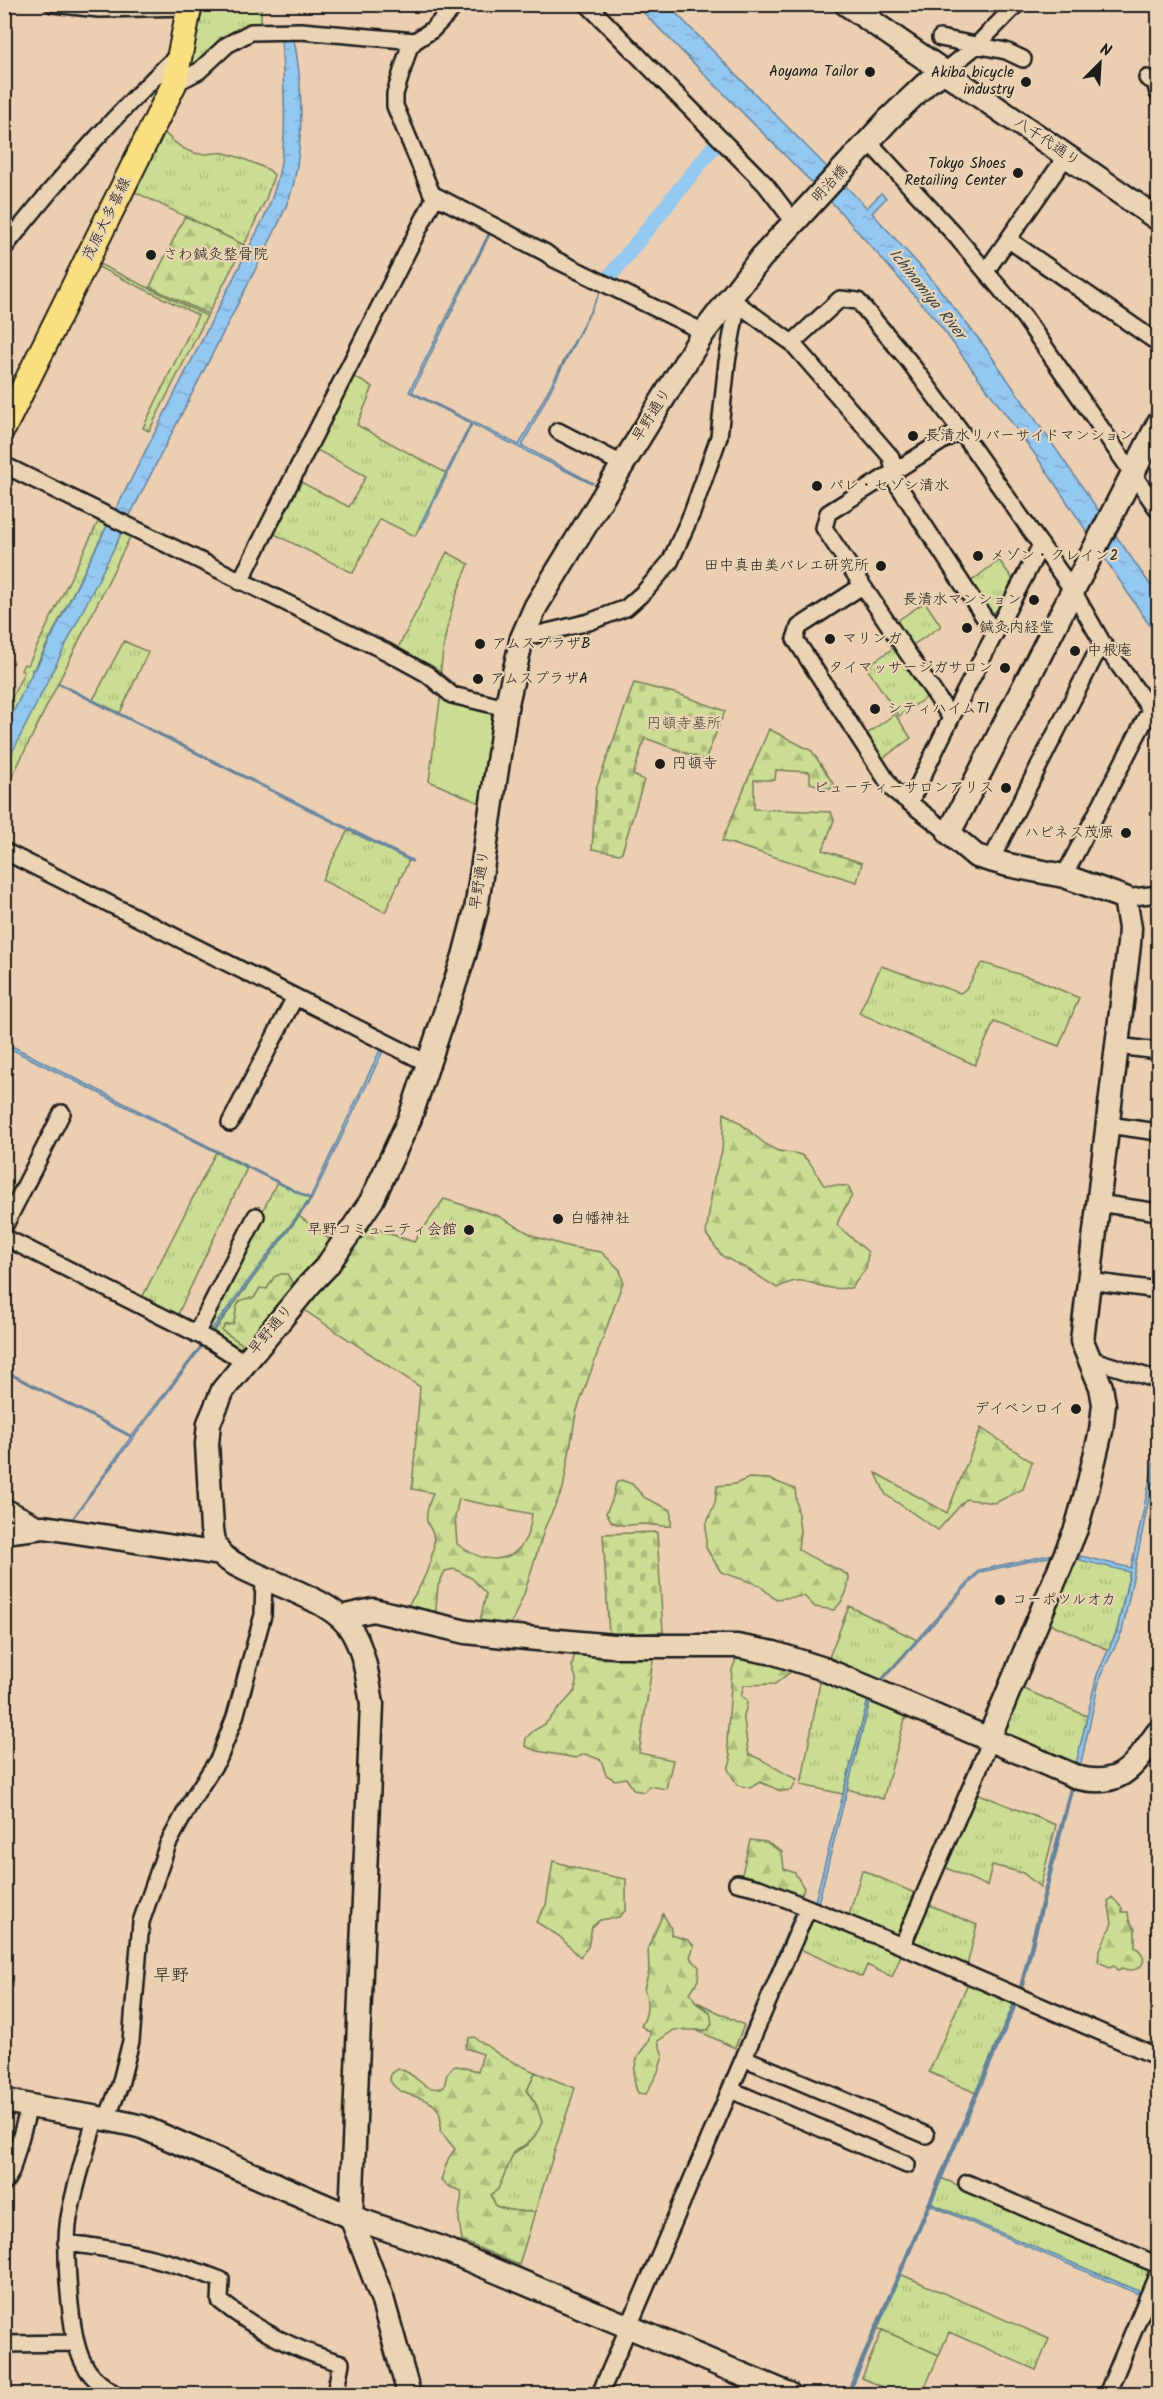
<svg xmlns="http://www.w3.org/2000/svg" width="1163" height="2399" font-family="Kalam,'Klee One',sans-serif">
<defs>
<pattern id="grass-tufts" width="24" height="20" patternUnits="userSpaceOnUse" patternTransform="scale(1.5)"><rect width="24" height="20" fill="#cadd92"/><path d="M3 7l-1-3M5 7V3M7 7l1-3M15 17l-1-3M17 17v-4M19 17l1-3" fill="none" stroke="#adbd7d"/></pattern>
<pattern id="forest-firs" width="22" height="20" patternUnits="userSpaceOnUse" patternTransform="scale(1.5)"><rect width="22" height="20" fill="#cadd92"/><path d="M5 1l3.5 6h-7zM16 11l3.5 6h-7z" fill="#adbd7d"/></pattern>
<pattern id="cemetery-stones" width="16" height="16" patternUnits="userSpaceOnUse" patternTransform="scale(1.5)"><rect width="16" height="16" fill="#cadd92"/><path d="M2 7V4a2 2 0 0 1 4 0v3zM10 15v-3a2 2 0 0 1 4 0v3z" fill="#adbd7d"/></pattern>
<pattern id="water-ripples" width="26" height="14" patternUnits="userSpaceOnUse" patternTransform="scale(1.5)"><rect width="26" height="14" fill="#93c8f1"/><path d="M2 4q2-2 4 0t4 0M15 11q2-2 4 0t4 0" fill="none" stroke="#7eabce"/></pattern>
</defs>
<rect width="100%" height="100%" fill="#ecceb1"/>
<filter id="ink" filterUnits="userSpaceOnUse"><feTurbulence type="fractalNoise" baseFrequency=".0167" numOctaves="2"/><feDisplacementMap in="SourceGraphic" scale="12" xChannelSelector="R" yChannelSelector="G"/><feConvolveMatrix kernelMatrix="1 2 1 2 8 2 1 2 1" color-interpolation-filters="sRGB"/></filter>
<g filter="url(#ink)">
<path fill="url(#grass-tufts)" stroke="#737c57" stroke-width="1.5" d="M214,5H261V27L187,72L203,7Z
M164,132C174,143 189,155 205,154C212,154 217,152 224,153C240,156 255,164 269,170L274,175L266,199L244,245L135,192Z
M100,262L101,265L207,316L149,431L143,428L198,315L98,267Z
M350,375L373,387L357,425L446,473L415,536L380,519L353,573L270,532L297,480L349,507L366,476L313,448Z
M100,518L109,522L34,670H32L33,673L5,731V712L24,672L21,670L24,664L28,665Z
M123,529L132,533L5,791L4,767Z
M447,552L469,564C451,603 443,637 440,679L395,654Z
M999,560L1015,582L1001,611L987,613L969,583Z
M925,602L941,626L910,647L894,623Z
M124,641L148,652L120,713L93,700Z
M895,647L928,696L899,716L866,667Z
M895,714L911,738L879,761L864,736Z
M348,830L409,860L385,912L322,880Z
M983,963L1038,980L1079,998L1059,1046L994,1022L975,1065L859,1013L881,966L960,993C972,987 973,971 983,963Z
M216,1152L247,1168L177,1316L142,1298Z
M277,1182L310,1199L210,1333L204,1330Z
M299,1216L334,1243L249,1348L235,1347L212,1334Z
M1074,1558L1130,1571L1117,1630L1109,1650L1047,1622Z
M849,1606L917,1640L880,1681L826,1665Z
M821,1677L869,1696L843,1794L801,1785Z
M1019,1687L1087,1716L1077,1763L1007,1734L1004,1725Z
M871,1697L907,1712L883,1799L847,1789Z
M974,1792L1056,1825L1040,1887L1023,1873L992,1865L987,1886L942,1866Z
M862,1870L919,1895L901,1937L896,1940L848,1919Z
M925,1903L977,1925L966,1970L910,1941Z
M813,1917L902,1953L892,1977L867,1965L862,1977L798,1948L810,1919Z
M969,1981L1015,2000L976,2093L929,2072Z
M695,2001L744,2025L735,2048L696,2030H707L710,2012Z
M535,2072L575,2088L535,2212C522,2212 508,2211 496,2206L491,2195C511,2178 499,2156 528,2145L537,2106L527,2090Z
M941,2178L1155,2269L1145,2294L930,2203Z
M900,2274L1049,2339L1036,2370L949,2332L939,2355L877,2328Z"/>
<path fill="url(#forest-firs)" stroke="#737c57" stroke-width="1.5" fill-rule="evenodd" d="M185,216L244,245L208,314L150,287Z
M769,729L812,751L838,791L810,783V772L776,770L775,780H754V809L831,812L834,820L823,850L862,863L857,882L722,841Z
M724,1113C744,1122 755,1140 774,1149C782,1154 793,1151 801,1155C813,1162 816,1175 824,1185L848,1186L852,1195C847,1206 840,1214 837,1225L868,1252L866,1269L851,1288C845,1288 837,1289 831,1288C805,1284 805,1274 777,1288L749,1270L722,1256L706,1234L714,1178L722,1151Z
M444,1199L498,1216L536,1237L570,1247L601,1252L620,1270L623,1282L576,1413L563,1489L545,1527L524,1594L509,1629L479,1626L486,1594L473,1579L455,1569L445,1571L438,1586L435,1618L405,1609C418,1593 438,1556 433,1534C432,1530 428,1526 427,1521C425,1512 430,1501 433,1493L412,1489L420,1387L301,1308L364,1225L414,1242ZM459,1499L532,1514C527,1561 494,1571 457,1544L455,1517Z
M281,1274H287L295,1286L248,1344L244,1345L222,1331L225,1325L233,1324C239,1309 231,1298 254,1298L260,1288L267,1289L274,1277Z
M981,1428L1032,1462L1023,1489L995,1503L966,1499L938,1530L886,1495L876,1473L947,1513Z
M749,1478L769,1479L795,1489L800,1531L798,1549C814,1561 833,1565 849,1576C849,1591 844,1600 834,1610L815,1607L804,1596L775,1599L759,1585L721,1572L706,1548V1525L715,1503L717,1486L735,1484Z
M621,1480L632,1484L645,1498L671,1510V1526C660,1527 651,1524 641,1524C630,1525 622,1527 612,1522L606,1513L612,1500L616,1483Z
M575,1650L654,1654L639,1753L673,1760L666,1789L649,1786L644,1792L634,1790L626,1778L615,1780L606,1775L601,1760L585,1754L576,1758L537,1751L525,1746L526,1738L533,1731L545,1724L576,1690V1678L572,1667Z
M738,1653L788,1665L789,1673L775,1684L744,1685L741,1696L747,1700C748,1708 743,1713 744,1720C746,1732 746,1743 749,1755C766,1759 780,1773 797,1779L792,1790L781,1791L760,1782L750,1788L737,1785L728,1769L731,1760L727,1743L732,1670Z
M750,1840L766,1842L782,1852L784,1869L795,1873L804,1888L800,1899L741,1878Z
M553,1861L590,1872L626,1879V1910L619,1917L600,1920L592,1927L588,1947L580,1957L559,1936L536,1922L546,1905Z
M1112,1897L1122,1908V1912H1128L1129,1920L1135,1929V1947C1152,1958 1141,1976 1122,1968L1118,1970L1114,1965L1110,1967L1098,1962L1099,1952L1112,1923L1108,1901Z
M663,1914L671,1928V1935L688,1940L694,1946L690,1957L699,1967L698,1980L690,1993L697,2004L710,2012L712,2024L708,2030H674L658,2041L663,2056L658,2072L646,2094L638,2093C633,2083 633,2070 637,2059C641,2048 650,2045 650,2032L641,2026C648,2015 649,2001 644,1989L649,1972L648,1948Z
M474,2037L503,2057L535,2072L527,2091L537,2106L542,2122C536,2137 530,2144 515,2150L498,2189L491,2195L496,2206C508,2211 522,2212 535,2212L519,2265L462,2241C461,2232 459,2224 459,2216C459,2206 463,2200 461,2191L448,2186L441,2180L448,2159L455,2149L440,2131C448,2088 401,2105 390,2080L391,2074L398,2069C416,2071 423,2095 444,2087L447,2074L453,2067L457,2066L478,2071L483,2054L465,2048L469,2038Z"/>
<path fill="url(#cemetery-stones)" stroke="#737c57" stroke-width="1.5" d="M634,683L678,694L725,711L705,760L645,738L633,775L644,780L622,852L619,854L592,849L596,789Z
M657,1532L663,1632L609,1635L603,1534Z"/>
<path fill="#cadd92" stroke="#737c57" stroke-width="1.5" d="M441,693L499,710L484,805L429,781Z
M882,2330L939,2355L922,2394H900L862,2378Z"/>
<path fill="url(#water-ripples)" stroke="#63839c" stroke-width="1.5" d="M636,5H668L867,208L881,193L886,198L872,213L929,276L985,347L1158,596V638L1037,457L936,320L836,207Z
M281,35H293C303,81 304,140 293,186C289,202 281,218 274,233L128,519L114,513L263,220C293,156 284,103 281,35Z
M490,231L491,232L412,392L519,445L602,289L522,446L593,483L592,484L472,424L421,528L419,527L471,423L409,392Z
M109,522L123,530L5,767L4,731L32,673V669L35,670Z
M59,683L412,860V862L58,684Z
M4,1042L310,1198L382,1046L385,1047L311,1200L213,1331L211,1330L310,1199L5,1046Z
M200,1347L201,1348L70,1522L131,1437L5,1372L4,1370L132,1436Z
M1158,1442V1454L1122,1632L1100,1677L1080,1767L1075,1768L1097,1675L1117,1631L1130,1572L1080,1560V1556L1131,1568Z
M1053,1554L1054,1556L980,1572L881,1682L880,1681L979,1570Z
M869,1696L871,1697L817,1907L814,1905Z
M795,1913L797,1914L705,2132L703,2131Z
M930,2203L1139,2291L1138,2294L930,2205Z"/>
<g fill="none" stroke-linecap="round" stroke-linejoin="round">
<path stroke="#63839c" stroke-width="4.5" d="M1021,1988L1072,1785
M848,2394L1015,2004"/>
<path stroke="#93c8f1" stroke-width="15" d="M610,276L715,145"/>
<defs>
<path id="street" d="M53,4L99,9L190,7
M457,4L432,30L415,41L409,48L395,94V106L432,194L546,253L554,259L704,332
M587,4L765,184L794,222
M940,38L1006,51L1023,59
M944,72L976,46L1017,4
M1147,78L1155,82L1158,93
M174,84L199,71L227,45L251,32L301,31L415,41
M869,142L955,235L1024,317L1158,510
M1009,240L1158,343
M4,248C58,179 116,113 179,54
M986,271L1067,155
M731,299L792,343L891,457L896,482L995,634
M792,343L840,299L858,301L908,360L960,430L1073,591L1102,642L1158,720
M558,431L622,464
M4,465L387,652L427,674L452,695L506,708
M240,582L435,197
M862,586L799,627L795,639L893,790L949,833
M522,638L589,622L626,608L645,591L670,562L692,513L719,437L727,362L735,317L731,299
M951,718L824,528L828,513L960,430
M910,802L951,718L1041,545
M4,851L427,1063
M991,860L1102,642
M1064,876L1150,710
M1125,898L1158,894
M1118,1046L1158,1051
M230,1123L295,997
M1108,1125L1158,1132
M1098,1203L1158,1212
M4,1227L62,1113
M4,1237L213,1342L244,1362
M1089,1281L1158,1290
M196,1334L256,1216
M1090,1359L1158,1380
M4,1506L44,1527
M737,1883L759,1888L902,1946L1158,2057
M902,1946L986,1752L989,1738
M744,2058L926,2135
M731,2090L907,2165
M96,2116C87,2149 75,2184 69,2218C64,2248 69,2336 83,2362C90,2377 102,2385 115,2394
M107,2118L120,2085L131,2041L141,1922L168,1844L193,1798L219,1758L235,1717L263,1615L264,1579
M967,2183L1158,2265
M4,2184L11,2172L29,2107
M66,2243C119,2249 171,2260 221,2280L220,2301C255,2329 297,2351 341,2363L335,2394
M4,2344L75,2343
M600,2394L808,1908
M1107,2394L1158,2273"/>
<path id="secondary" d="M846,4L1158,219
M4,1532L44,1527L220,1554C254,1582 334,1595 353,1633C365,1654 368,1680 372,1704L351,2217L382,2298L409,2394
M220,1554L214,1542L212,1529L207,1444L209,1423L223,1390L309,1285L327,1266L372,1200L410,1118L464,956L476,910L506,708L522,638L536,606L704,332L761,258L798,218L889,119L928,82L944,72
M341,1617L373,1610L466,1632L505,1636L613,1646H737L774,1653L821,1668L912,1706L1079,1778C1124,1788 1134,1764 1158,1732
M989,1738L1076,1529L1087,1490L1101,1431L1104,1404L1101,1387L1082,1341L1129,944L1130,928L1125,898L1064,876L1008,865L976,856L949,833L1158,424
M4,2100C50,2112 96,2115 142,2127L351,2217L436,2246L789,2394"/>
<path id="primary" d="M4,427L174,84L190,4"/>
</defs>
<use href="#street" stroke="#1c1c1c" stroke-width="20"/>
<use href="#secondary" stroke="#1c1c1c" stroke-width="27"/>
<use href="#primary" stroke="#1c1c1c" stroke-width="28"/>
<use href="#street" stroke="#ebd4b4" stroke-width="15"/>
<use href="#secondary" stroke="#ebd4b4" stroke-width="22"/>
<use href="#primary" stroke="#fbe080" stroke-width="24"/>
</g>
</g>
<g fill="#1c1c1c" stroke="#ebd4b4" stroke-width="2">
<circle cx="870" cy="72" r="6"/>
<circle cx="1026" cy="82" r="6"/>
<circle cx="1018" cy="173" r="6"/>
<circle cx="151" cy="255" r="6"/>
<circle cx="913" cy="436" r="6"/>
<circle cx="817" cy="486" r="6"/>
<circle cx="978" cy="556" r="6"/>
<circle cx="881" cy="566" r="6"/>
<circle cx="1034" cy="600" r="6"/>
<circle cx="967" cy="628" r="6"/>
<circle cx="830" cy="639" r="6"/>
<circle cx="480" cy="644" r="6"/>
<circle cx="1075" cy="651" r="6"/>
<circle cx="1005" cy="668" r="6"/>
<circle cx="478" cy="679" r="6"/>
<circle cx="875" cy="709" r="6"/>
<circle cx="660" cy="764" r="6"/>
<circle cx="1006" cy="788" r="6"/>
<circle cx="1126" cy="833" r="6"/>
<circle cx="558" cy="1219" r="6"/>
<circle cx="469" cy="1230" r="6"/>
<circle cx="1076" cy="1409" r="6"/>
<circle cx="1000" cy="1600" r="6"/>
</g>
<g text-anchor="middle" dominant-baseline="central" stroke-width="4.5" stroke-linejoin="round" paint-order="stroke">
<g font-size="15" fill="#1c1c1c" stroke="#ebd4b4" text-anchor="start">
<text x="858" y="72" text-anchor="end">Aoyama Tailor</text>
<text x="1014" y="73" text-anchor="end">Akiba bicycle<tspan x="1014" dy="17">industry</tspan></text>
<text x="1006" y="164" text-anchor="end">Tokyo Shoes<tspan x="1006" dy="17">Retailing Center</tspan></text>
<text x="163" y="255">さわ鍼灸整骨院</text>
<text x="925" y="436">長清水リバーサイドマンション</text>
<text x="829" y="486">パレ・セゾン清水</text>
<text x="990" y="556">メゾン・クレイン2</text>
<text x="869" y="566" text-anchor="end">田中真由美バレエ研究所</text>
<text x="1022" y="600" text-anchor="end">長清水マンション</text>
<text x="979" y="628">鍼灸内経堂</text>
<text x="842" y="639">マリンガ</text>
<text x="492" y="644">アムスプラザB</text>
<text x="1087" y="651">中根庵</text>
<text x="993" y="668" text-anchor="end">タイマッサージガサロン</text>
<text x="490" y="679">アムスプラザA</text>
<text x="887" y="709">シティハイムT1</text>
<text x="672" y="764">円頓寺</text>
<text x="994" y="788" text-anchor="end">ビューティーサロンアリス</text>
<text x="1114" y="833" text-anchor="end">ハピネス茂原</text>
<text x="570" y="1219">白幡神社</text>
<text x="457" y="1230" text-anchor="end">早野コミュニティ会館</text>
<text x="1064" y="1409" text-anchor="end">デイベンロイ</text>
<text x="1012" y="1600">コーポツルオカ</text>
</g>
<g font-size="15" fill="#1c1c1c" stroke="#ebd4b4">
<text transform="translate(1047 142) rotate(34)">八千代通り</text>
<text transform="translate(830 184) rotate(-47)">明治橋</text>
<text transform="translate(107 219) rotate(-64)">茂原大多喜線</text>
<text transform="translate(652 415) rotate(-58)">早野通り</text>
<text transform="translate(480 880) rotate(-81)">早野通り</text>
<text transform="translate(271 1330) rotate(-50)">早野通り</text>
</g>
<g font-size="15" fill="#3f4334" stroke="#ebd4b4">
<text x="684" y="724">円頓寺墓所</text>
</g>
<g font-size="16" font-style="italic" fill="#3a4751" stroke="#ebd4b4">
<text transform="translate(927 294) rotate(51)">Ichinomiya River</text>
</g>
<g font-size="18" fill="#1c1c1c" stroke="#ebd4b4">
<text x="171" y="1976">早野</text>
</g>
</g>
<rect width="1163" height="2399" fill="none" stroke="#ebd4b4" stroke-width="24"/>
<rect x="12" y="12" width="1139" height="2375" fill="none" stroke="#1c1c1c" stroke-width="2" filter="url(#ink)"/>
<g transform="translate(1100 63) rotate(24)" stroke="#ebd4b4" stroke-width="4.5" paint-order="stroke">
<path d="M0-4.5L10 22L0 15L-10 22Z" fill="#1c1c1c"/>
<text y="-9" font-size="16" font-weight="bold" text-anchor="middle" fill="#1c1c1c">N</text>
</g>
</svg>
